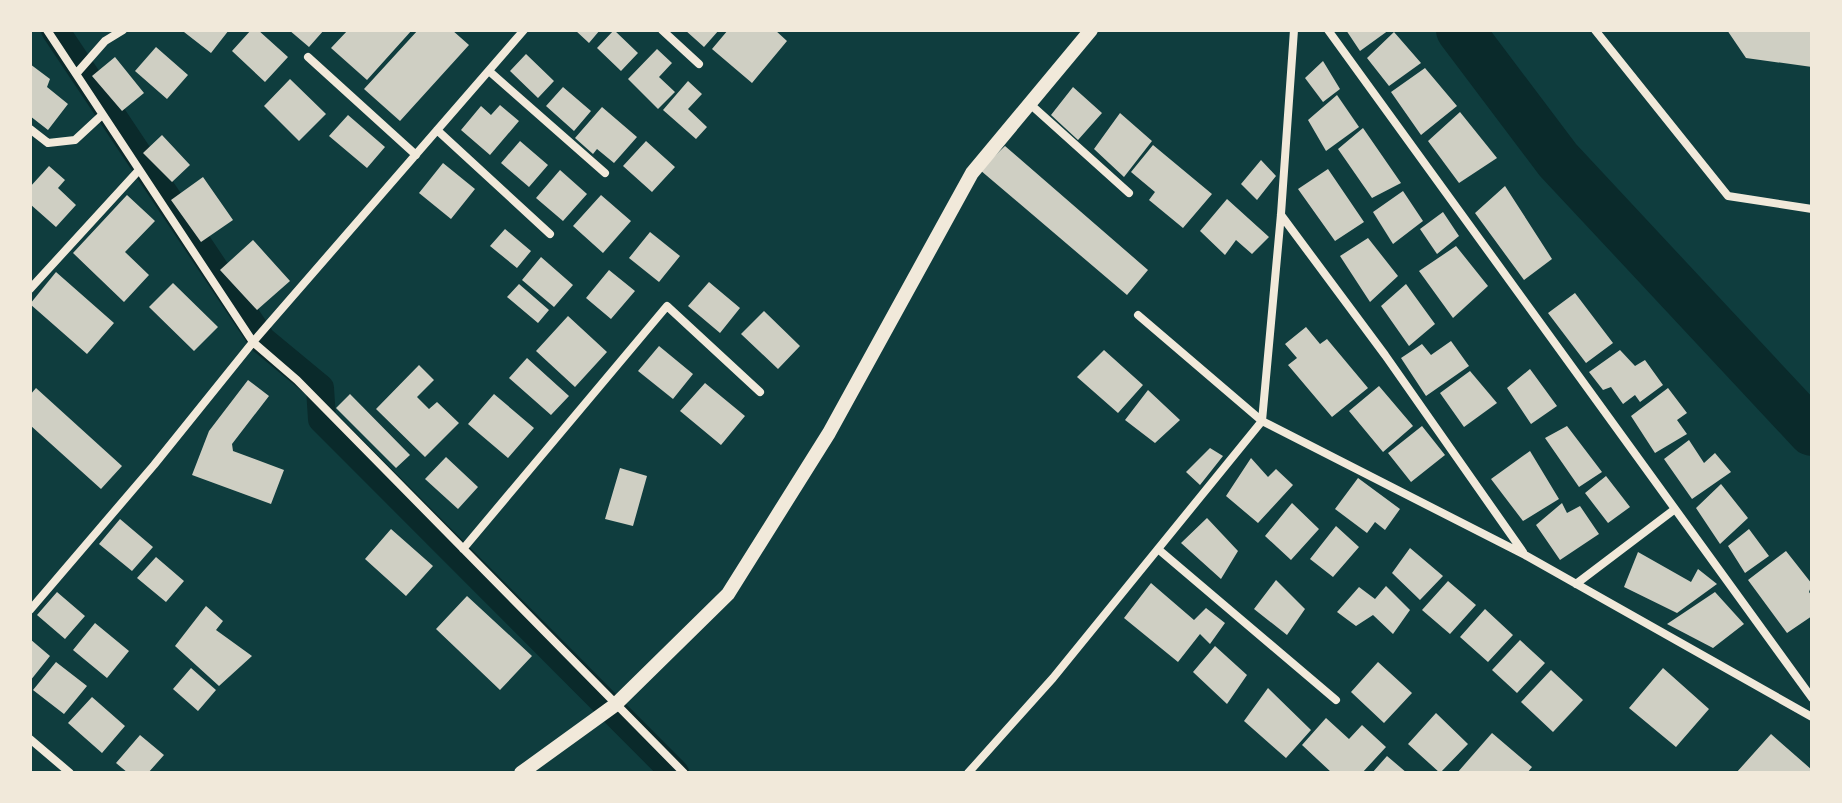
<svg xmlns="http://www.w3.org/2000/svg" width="1842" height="803" font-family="'Asap Condensed',sans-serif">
<rect width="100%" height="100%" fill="#0f3d3e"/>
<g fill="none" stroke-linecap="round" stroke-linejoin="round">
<path stroke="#0a2a2b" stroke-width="28" d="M55,30L262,340L320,388L322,419L675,773"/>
<path stroke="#0a2a2b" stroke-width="48" d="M1460,30L1558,160L1812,432"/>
</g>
<path fill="#cfcfc3" d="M186,30H229L211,53L184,32Z
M251,30H258L288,57L265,82L232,51Z
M289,30H324L309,47Z
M348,30H412L367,80L331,48Z
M418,30H452L469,45L400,121L364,89Z
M575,30H600L589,43Z
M614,30L638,53L621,71L597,48Z
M685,30H719L704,47Z
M728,30H775L787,41L752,83L712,49Z
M1346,30H1389L1360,51Z
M1727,30H1812V67L1746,58Z
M1394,32L1421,63L1389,86L1367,58Z
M156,47L188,75L167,99L135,71Z
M657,49L672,63L659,77L675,92L658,109L628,79Z
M526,54L554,81L538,98L510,71Z
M115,57L144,93L122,111L92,76Z
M1323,61L1340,89L1323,102L1305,78Z
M30,64L50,79L47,87L68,104L48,130L30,116Z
M1425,68L1457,106L1421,135L1391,92Z
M290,79L326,114L299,141L264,106Z
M688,81L702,94L688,109L707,127L696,139L663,110Z
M563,87L591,111L574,131L546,106Z
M1073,87L1102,113L1078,140L1051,115Z
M1337,95L1359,127L1326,151L1308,120Z
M500,105L519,121L490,155L461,130L481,106L491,115Z
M602,107L637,137L614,163L597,149L593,154L575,138Z
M1460,112L1497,158L1459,183L1428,141Z
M1120,113L1152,141L1124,177L1094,149Z
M348,115L385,147L367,168L329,136Z
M1363,128L1401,183L1372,198L1338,149Z
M162,135L190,165L172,182L143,153Z
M520,141L548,165L529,187L501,163Z
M646,141L675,167L652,192L623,166Z
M1153,145L1212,194L1183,228L1149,200L1155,192L1131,172Z
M1005,146L1148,270L1127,295L980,170Z
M1261,160L1276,176L1257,200L1241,184Z
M443,163L475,189L451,219L419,193Z
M49,166L65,180L58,188L76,205L56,227L30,204V187Z
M1328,169L1364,222L1335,241L1298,189Z
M560,170L587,194L563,221L536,198Z
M203,177L233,220L201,242L171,200Z
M1505,186L1552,259L1524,280L1475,213Z
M1403,191L1423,221L1393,244L1373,212Z
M127,195L155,221L125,252L149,275L124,302L73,253Z
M601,195L631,221L603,253L573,226Z
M1227,199L1269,237L1252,254L1236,240L1225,255L1200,231Z
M1443,212L1459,236L1437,254L1420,229Z
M505,229L531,251L517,268L490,246Z
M650,232L680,256L659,282L629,258Z
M1368,238L1398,276L1370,302L1340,256Z
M253,240L290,281L257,310L220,270Z
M1456,246L1488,286L1453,318L1419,271Z
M541,257L573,285L554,307L522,280Z
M609,270L635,291L611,319L586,298Z
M56,272L114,323L87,354L30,304Z
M709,282L740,308L720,333L688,306Z
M173,283L218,327L194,351L149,307Z
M519,284L549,310L538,323L507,297Z
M1406,284L1435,324L1409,346L1381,306Z
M1575,293L1613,343L1586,363L1548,313Z
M764,311L800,346L778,369L741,334Z
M568,316L607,352L575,387L536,351Z
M1306,327L1320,344L1327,339L1368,388L1332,417L1288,365L1297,358L1285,344Z
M1451,341L1469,366L1426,396L1401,358L1422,344L1431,355Z
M659,346L693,374L673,399L638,371Z
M1104,350L1143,385L1118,413L1077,377Z
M1620,350L1635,366L1645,360L1663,385L1640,402L1635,395L1623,404L1611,387L1603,390L1589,372Z
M527,358L569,396L551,415L509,378Z
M419,365L434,380L417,397L429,409L437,402L459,423L425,457L376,409Z
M1530,369L1557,406L1531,424L1507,388Z
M1470,371L1497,403L1464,427L1440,393Z
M248,380L269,396L232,444L233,451L284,470L271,504L192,475L209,431Z
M705,383L745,416L721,445L680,411Z
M1379,386L1413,426L1383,452L1349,411Z
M36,388L122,466L101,489L30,425V395Z
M1668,388L1687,413L1677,420L1687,434L1655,453L1631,416Z
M1148,390L1180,420L1155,443L1125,420Z
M350,394L410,455L396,468L336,408Z
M494,394L534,428L508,458L468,424Z
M1422,426L1445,455L1411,482L1388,453Z
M1567,426L1602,472L1579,487L1545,438Z
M1689,440L1704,463L1715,453L1731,472L1692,499L1664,459Z
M1210,448L1223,456L1200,485L1186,472Z
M1530,451L1559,499L1523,521L1491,479Z
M446,457L478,487L458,509L425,479Z
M1251,458L1268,477L1276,469L1293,485L1258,523L1226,496Z
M620,468L647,476L633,526L605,519Z
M1606,476L1630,507L1608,523L1585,493Z
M1358,478L1400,509L1385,530L1375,522L1367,533L1335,509Z
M1721,484L1748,518L1720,544L1696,508Z
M1292,503L1319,529L1291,560L1265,536Z
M1562,503L1567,513L1580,506L1599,534L1560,560L1536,525Z
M1207,518L1238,551L1221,579L1181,543Z
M120,519L153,547L132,571L99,544Z
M1336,526L1359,547L1333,577L1310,559Z
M391,529L433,566L406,596L365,559Z
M1749,529L1769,556L1745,573L1728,546Z
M1410,548L1443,576L1420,600L1392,573Z
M1786,551L1812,584L1809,592L1812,596V616L1787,633L1748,580Z
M1638,552L1691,582L1698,569L1717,584L1677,613L1624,587Z
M156,557L184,581L166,602L137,578Z
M1276,580L1305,609L1287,635L1254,609Z
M1448,581L1476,605L1450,634L1422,610Z
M1151,583L1194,620L1206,608L1225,623L1210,644L1200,634L1178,662L1124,618Z
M1386,586L1410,610L1393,634L1373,615L1356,626L1337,612L1359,587L1375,599Z
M57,592L85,616L65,639L37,615Z
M1715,592L1744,624L1713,648L1667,624Z
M467,596L532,656L500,690L436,629Z
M206,606L223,621L216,630L252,656L219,686L175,646Z
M1485,609L1513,635L1488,662L1460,637Z
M95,623L129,651L107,678L73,650Z
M30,639L50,656L30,681Z
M1520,640L1545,663L1517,693L1492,670Z
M1215,646L1247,675L1227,704L1193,672Z
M56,662L87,686L64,714L33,690Z
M1378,662L1412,693L1384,723L1351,692Z
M191,668L216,690L198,711L173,689Z
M1663,668L1709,709L1676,747L1629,708Z
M1551,670L1583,700L1553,732L1521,702Z
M1268,688L1311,730L1286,758L1244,721Z
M92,697L125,726L102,753L68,723Z
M1436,713L1468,744L1440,773L1408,744Z
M1326,718L1349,739L1362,725L1386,747L1362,773H1332L1302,745Z
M1492,733L1532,767L1527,773H1457Z
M1771,734L1812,770V773H1736Z
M140,735L164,755L148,773H128L116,763Z
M1387,756L1407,773H1372Z"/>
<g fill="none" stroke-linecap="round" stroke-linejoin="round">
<path stroke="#f1e9da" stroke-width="8" d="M47,30L253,342L297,380L684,773
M662,30L699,64
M1328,30L1812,698
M1595,30L1728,196L1812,209
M308,57L416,155
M489,71L605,173
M76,74L105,41L123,30
M1030,104L1129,193
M30,129L48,143L75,140L102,115
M437,130L550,234
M1281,215L1385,355L1523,552
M30,289L139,170
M1138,315L1262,421L1525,555L1812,717
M463,549L667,306L760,392
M1158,549L1336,700
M1576,584L1675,509
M30,610L154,465L253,342L524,30
M30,739L70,773
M968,773L1053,678L1262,421L1281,214L1294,30"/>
<path stroke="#f1e9da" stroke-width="14" d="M521,773L615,705L728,594L829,433L972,173L1091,30"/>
</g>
<rect width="1842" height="803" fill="none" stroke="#f1e9da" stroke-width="64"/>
</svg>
